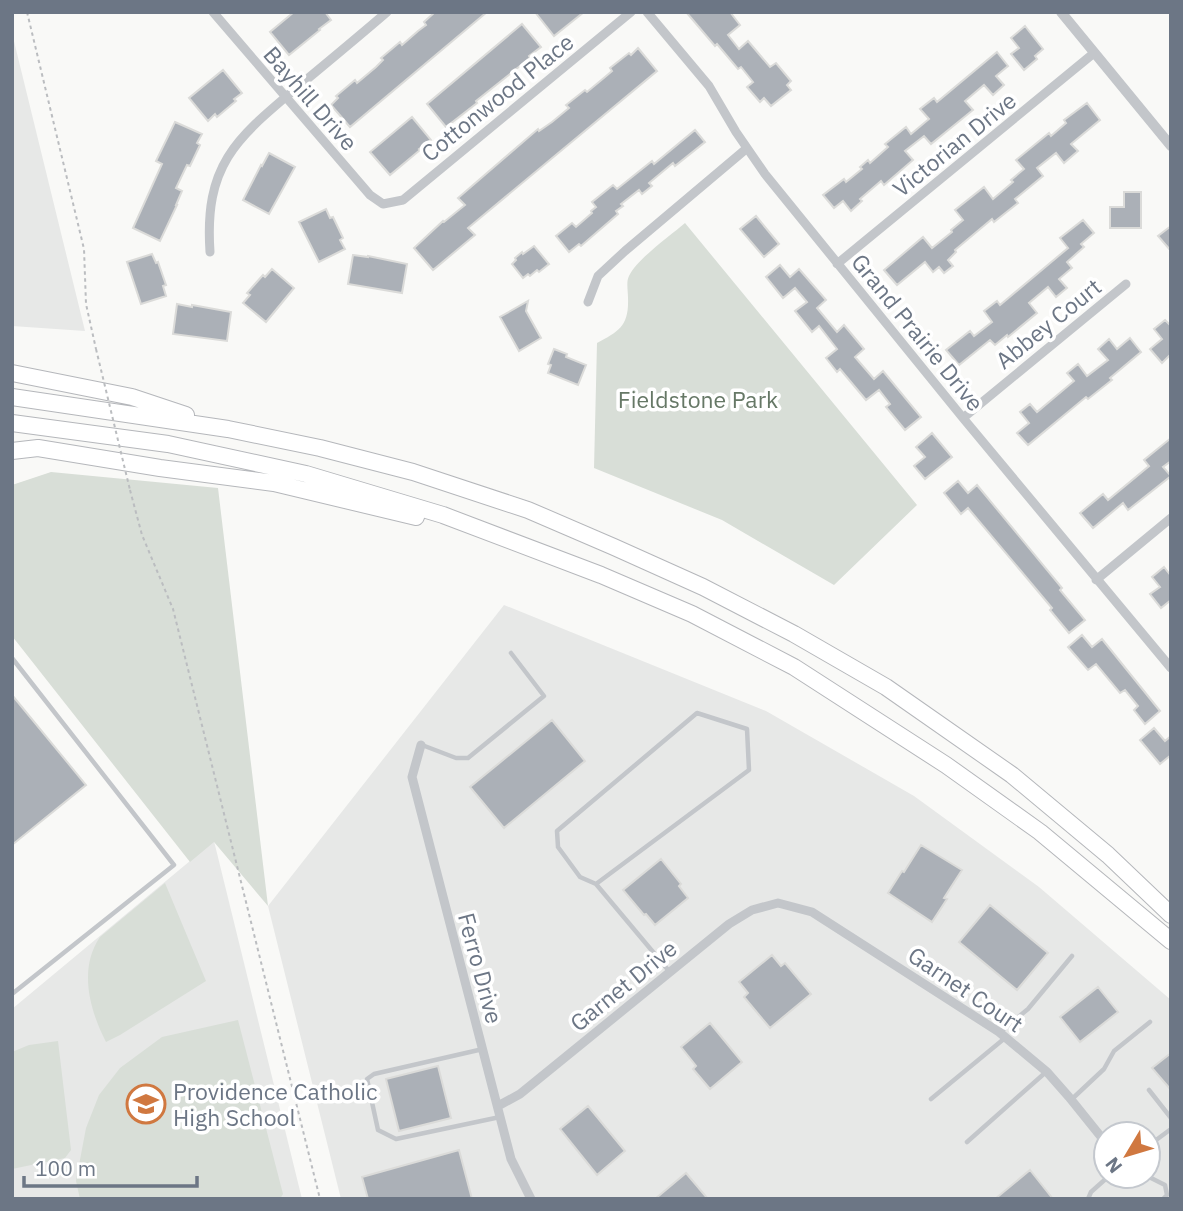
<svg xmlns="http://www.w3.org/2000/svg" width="1183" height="1211" font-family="'IBM Plex Sans',sans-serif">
<rect width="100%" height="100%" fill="#f9f9f7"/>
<path fill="#e7e8e7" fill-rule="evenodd" d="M12,33L85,331L12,326Z
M504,605L766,711L914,796L1039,887L1171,1000V1199H341L268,906ZM1106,1134H1148V1176H1106Z
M214,841L302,1199H12V1009Z"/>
<path fill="#d8ded7" d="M685,223L917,505L834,585L722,520L594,468L597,343C619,331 629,326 628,298C628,290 626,282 629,276C637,259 670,236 685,223Z
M51,472L218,488L268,906L214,842L190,862L12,636V485Z
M165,883L206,981L120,1035L106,1042C90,1011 78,969 100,937Z
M238,1020L283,1194L280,1199H80L76,1181L86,1128L99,1095L120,1068L162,1037Z
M58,1041L71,1150L65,1158L12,1169V1052L29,1045Z"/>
<path fill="#abb0b7" stroke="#dbdbd9" stroke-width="2" d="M294,12H325L331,20L319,29L320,30L289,55L270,32Z
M435,12H487L350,127L331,105L338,98L336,96L355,80L357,83L376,67L383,60L381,58L400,42L402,45L418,31L426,25L424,22Z
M535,12H584L554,36Z
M686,12H730L740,25L728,35L739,49L748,41L770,67L776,63L791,81L787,85L791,90L771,106L764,98L760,102L747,87L753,82L741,67L738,69L717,44L715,46Z
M522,24L541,47L529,56L530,58L476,101L477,103L446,127L427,104Z
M1025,26L1043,49L1035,56L1037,59L1024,70L1011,54L1019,48L1011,38Z
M638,48L657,71L468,228L475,235L433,270L414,248L443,221L444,222L465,205L458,198L538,129L539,131L552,122L569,108L566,105L585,90L587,92L605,77L612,71L610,68L629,53L631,55Z
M997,52L1008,66L996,76L1004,85L993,95L984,85L965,101L973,110L931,144L924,136L905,151L913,160L884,185L881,181L860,199L862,201L851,211L843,201L834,208L823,195L844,179L846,182L862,169L860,167L868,160L870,163L888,147L885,144L906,127L911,134L929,119L920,109L934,98L937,102Z
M223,70L242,93L234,99L236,101L217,117L215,114L208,121L189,98Z
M1087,103L1100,120L1071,144L1078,151L1064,163L1056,153L1037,168L1043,176L1015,199L1018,203L994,222L992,219L955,250L956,252L948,260L953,266L944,273L939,267L933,272L925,262L897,285L884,270L923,237L932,248L952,232L951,230L963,220L955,210L984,187L993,199L1013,182L1011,180L1024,169L1016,160L1049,133L1051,136L1066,123L1064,120Z
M412,117L431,140L419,149L420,150L390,175L370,152Z
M175,122L202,134L197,143L200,145L190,166L187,165L176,188L182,191L176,205H177L160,241L133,228L162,164L156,161Z
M695,130L705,142L675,166L673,163L649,183L652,186L642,194L639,190L621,204L623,206L616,211L618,214L581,246L579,244L569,252L556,236L572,223L576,227L592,213L591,211L596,207L592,202L613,185L617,189L652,161L654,164Z
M269,153L295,167L269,214L243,200L261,165L262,166Z
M1124,192H1141V228H1110V207H1124Z
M326,209L330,218L333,217L343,238L340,240L345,249L319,262L299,222Z
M756,216L779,244L764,257L740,229Z
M1083,220L1094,233L1081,244L1084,247L1067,262L1072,268L1059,279L1067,288L1056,297L1048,287L1029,303L1037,313L1008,337L1007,335L995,345L990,340L959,365L946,350L970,331L974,336L992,322L984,311L997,301L1000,305L1068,248L1060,238Z
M1171,226V251L1158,236Z
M534,246L549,264L539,272L537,270L530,276L528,274L523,278L512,264L516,260L515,258L522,252L523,254Z
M152,254L156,263L158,262L166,285L163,286L166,296L141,304L127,262Z
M353,255L368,257V256L407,264L402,293L348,284Z
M780,265L790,277L799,269L826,300L817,308L837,332L844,325L864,349L855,357L874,379L883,371L921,417L905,430L886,407L890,404L879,390L866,400L840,369L837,372L826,358L837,349L819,326L812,332L795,311L807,302L795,288L783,298L766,277Z
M272,269L294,288L266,322L243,303L250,295L247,293L263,275L265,277Z
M528,301L526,311L541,338L519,351L500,317Z
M177,304L192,307V305L231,312L227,341L173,334Z
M1165,320L1171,326V354L1162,363L1150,349L1162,339L1154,329Z
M1130,338L1141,352L1110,378L1112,380L1088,399L1086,397L1028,445L1017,433L1029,423L1020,412L1030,404L1037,412L1074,381L1067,373L1078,364L1087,376L1108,360L1098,349L1109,339L1117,349Z
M554,349L567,354L566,357L586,365L578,385L548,373L551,365L548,364Z
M932,433L952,457L925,479L914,466L925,457L916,447Z
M1171,438V461L1163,467L1171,476L1128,510L1123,503L1093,528L1080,513L1103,494L1108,500L1149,466L1144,460Z
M958,481L968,493L977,485L1062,588L1060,590L1085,620L1069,633L1050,610L1052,608L968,508L961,514L944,493Z
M1164,567L1171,576V600L1161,608L1150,594L1160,587L1152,577Z
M1082,635L1092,647L1102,639L1160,711L1145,724L1134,710L1138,706L1125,690L1120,693L1096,664L1088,670L1068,647Z
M12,695L86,785L12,845Z
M552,720L585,761L504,828L470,787Z
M1154,728L1165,741L1171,736V755L1160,764L1140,740Z
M921,845L962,870L944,898L947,899L932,922L888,893L902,871L904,872Z
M661,859L681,884L679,886L688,898L655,925L646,914L644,915L623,890Z
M990,905L1048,953L1017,990L959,942Z
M772,955L781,966L785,963L811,994L770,1028L744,997L748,993L739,982Z
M1098,987L1118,1012L1080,1042L1060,1017Z
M710,1023L742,1062L710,1089L693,1069L696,1066L681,1047Z
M1171,1053V1090L1152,1068Z
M438,1066L451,1118L399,1131L386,1079Z
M588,1106L625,1151L597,1175L560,1129Z
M459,1150L472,1199H368L362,1177Z
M1030,1170L1053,1199H995Z
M686,1173L708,1199H655Z"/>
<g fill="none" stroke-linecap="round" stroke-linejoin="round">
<defs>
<path id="motorway" d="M12,373L132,397L186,415
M12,397L228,429L320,448L413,472L528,510L614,547L703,587L794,634L886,687L1012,775L1108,855L1171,915
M12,423L168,444L306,474L443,515L601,575L692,614L794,667L946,765L1040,832L1171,941
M12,451L38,448L160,468L274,483L416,517"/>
</defs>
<use href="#motorway" stroke="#b5b7bb" stroke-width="18"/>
<path stroke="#bbbdc0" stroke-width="2" stroke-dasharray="3.5 3.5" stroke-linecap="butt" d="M27,12L84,249L86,304L96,349
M130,490L142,535L173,609L320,1199"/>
<path stroke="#c3c6ca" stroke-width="4.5" d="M12,658L174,865L12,994
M422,745L456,758H468L544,696L511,653
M596,884L580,877L558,847L557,831L697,713L747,729L749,770L596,884L669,971
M1000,1032L1028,1009L1072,956
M483,1049L374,1074L367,1079L378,1130L396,1139L500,1117
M1149,1090L1171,1118
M931,1099L1005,1038
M1072,1099L1104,1069L1114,1051L1150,1022
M967,1142L1046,1072
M1148,1146L1171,1129
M1147,1176L1165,1185L1167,1195L1163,1199
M1088,1199L1091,1192L1109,1176"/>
<path stroke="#c3c6ca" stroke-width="9" d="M213,12L370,195L383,204L403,200L631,12
M647,12L709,86L736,132L765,174L963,418L1171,668
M210,252C204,163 237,138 300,85C329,61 358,37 387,12
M837,264L1094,53
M588,302L598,276L625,251L746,149
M963,418L1126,284
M1096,580L1171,518
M421,745L412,777L511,1159L531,1199
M498,1106L520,1094L729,924L752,910L778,903L812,912L999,1032L1047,1072L1069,1097L1106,1143"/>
<path stroke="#c3c6ca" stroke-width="10" d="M1061,12L1171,146"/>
<use href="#motorway" stroke="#fff" stroke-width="16"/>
<path stroke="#bbbdc0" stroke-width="2" stroke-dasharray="3.5 3.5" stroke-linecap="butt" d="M96,349L130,490"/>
</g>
<defs>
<symbol id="school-ring" viewBox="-11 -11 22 22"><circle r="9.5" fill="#fff" stroke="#d07840" stroke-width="1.5"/><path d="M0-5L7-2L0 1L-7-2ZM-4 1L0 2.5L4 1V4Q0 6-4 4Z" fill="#d07840"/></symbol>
</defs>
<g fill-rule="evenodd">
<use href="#school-ring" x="124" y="1082" width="44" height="44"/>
</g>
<g text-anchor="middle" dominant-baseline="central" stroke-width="7" stroke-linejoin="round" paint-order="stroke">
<g font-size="23" fill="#6c7685" stroke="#fff">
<text transform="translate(497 97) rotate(-39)">Cottonwood Place</text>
<text transform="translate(311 98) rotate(49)">Bayhill Drive</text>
<text transform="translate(954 144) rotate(-39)">Victorian Drive</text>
<text transform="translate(1048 323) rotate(-39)">Abbey Court</text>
<text transform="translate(918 332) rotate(51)">Grand Prairie Drive</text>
<text transform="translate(481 968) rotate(75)">Ferro Drive</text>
<text transform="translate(623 985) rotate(-39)">Garnet Drive</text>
<text transform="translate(966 989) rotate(34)">Garnet Court</text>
</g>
<g font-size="23" fill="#667866" stroke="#fff">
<text x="698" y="399">Fieldstone Park</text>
</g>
<g font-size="23" fill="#6c7685" stroke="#fff" text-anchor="start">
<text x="173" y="1091">Providence Catholic<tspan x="173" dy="26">High School</tspan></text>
</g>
</g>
<rect width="1183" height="1211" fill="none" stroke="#6c7685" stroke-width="28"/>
<g transform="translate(1127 1155) rotate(232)"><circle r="33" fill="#ffffff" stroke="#c4c8ce" stroke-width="2"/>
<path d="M0-5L12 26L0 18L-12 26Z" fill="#d07840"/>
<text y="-10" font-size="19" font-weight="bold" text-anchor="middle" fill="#6c7685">N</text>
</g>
<path d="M24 1176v10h173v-10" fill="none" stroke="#6c7685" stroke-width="3.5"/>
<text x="35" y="1176" font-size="21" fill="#6c7685" stroke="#ffffff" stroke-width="5" paint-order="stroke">100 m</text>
</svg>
